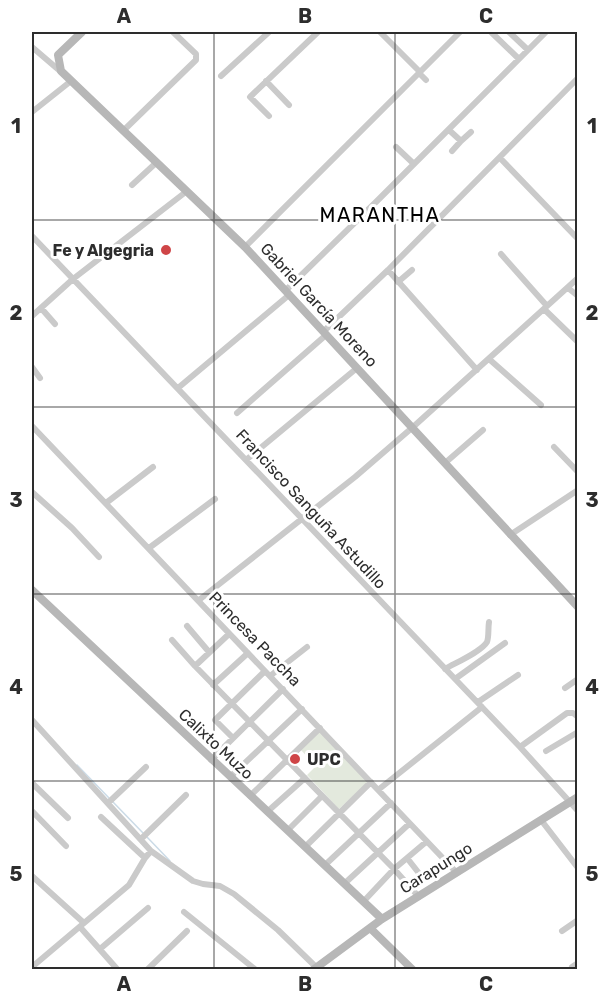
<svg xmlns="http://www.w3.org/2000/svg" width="609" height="1001" font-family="Rubik,sans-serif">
<rect width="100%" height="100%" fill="#fff"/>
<path fill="#e3e9dd" d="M320,731L368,782L339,809L307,775L316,766L300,749Z"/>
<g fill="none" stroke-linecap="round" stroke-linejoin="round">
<path stroke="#cbdbe7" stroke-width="1.5" d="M77,765L109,798
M113,802L143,833
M146,836L170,861"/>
<path stroke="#cacaca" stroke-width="6" d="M380,32L420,72
M491,32L519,59
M509,32L528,50
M32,47L60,71
M419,73L426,80
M221,76L269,32
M266,81L289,105
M32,112L71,81
M269,116L250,97L318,32
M124,130L196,60V54L173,32
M449,130L461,141L452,151
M461,141L471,132
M396,147L414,164
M500,158L578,239
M132,185L157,162
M32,236L520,747L578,811
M245,247L460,32
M501,254L547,306
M388,270L477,370
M398,282L412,270
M568,288L578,296
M285,291L379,199L546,32
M41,308L55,324
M544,309L578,342
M32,316L73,279L187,191
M323,332L388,270L578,78
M489,359L541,405
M32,367L40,378
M178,388L289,295
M237,413L326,335
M32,426L457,873
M554,447L578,472
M246,460L357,368
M445,463L483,430
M32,492L72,528L99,557
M106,503L153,467
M510,535L578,490
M149,548L215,499
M199,600L355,477L413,427L578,278
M187,626L209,652
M172,640L195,666L394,869L419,897
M195,666L229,634
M445,669C455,663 481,652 487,642C489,637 488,628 489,622
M270,676L307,647
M455,679L505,643
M213,685L248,653
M565,688L578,679
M478,702L518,675
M32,720L151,851L193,881L203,884L220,886L234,894L278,930L316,967
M233,738L215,720L265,671
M520,747L567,713H573L578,717
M546,751L578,732
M211,760L283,689
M230,777L302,709
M32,783L68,818
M378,790L482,707
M250,796L320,728
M108,803L146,767
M32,811L66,846
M267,812L305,778
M101,817L145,858
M541,820L578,868
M288,830L322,796
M141,839L186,795
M305,847L371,782
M407,858L418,872
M325,865L391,803
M32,876L84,923
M344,884L409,824
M363,902L394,869L426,842
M184,912L256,970
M80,927L118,970
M562,931L578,920
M100,949L148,908
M32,967L129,885L145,858L151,851
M572,967L578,963
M147,970L187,931"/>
<path stroke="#b7b7b7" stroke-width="8" d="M82,32L58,55L61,71L245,247L578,607
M32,590L382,919
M370,928L413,970
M313,970L382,919L578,797"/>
</g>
<path fill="none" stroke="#2d2d2d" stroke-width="1.5" stroke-opacity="0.55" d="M214,32V970M395,32V970M32,220H578M32,407H578M32,594H578M32,781H578"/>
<g fill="#cf4547" stroke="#fff" stroke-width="2">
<circle cx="166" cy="250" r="6"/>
<circle cx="295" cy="759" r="6"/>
</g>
<g text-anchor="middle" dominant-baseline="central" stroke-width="6" stroke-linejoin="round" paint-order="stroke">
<g font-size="16" font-weight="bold" fill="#2d2d2d" stroke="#fff" text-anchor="end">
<text x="154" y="250">Fe y Algegria</text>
<text x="307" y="759" text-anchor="start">UPC</text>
</g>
<g font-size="16" fill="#2d2d2d" stroke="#fff">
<text transform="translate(319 305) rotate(47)">Gabriel García Moreno</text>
<text transform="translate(311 509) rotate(47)">Francisco Sanguña Astudillo</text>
<text transform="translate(255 639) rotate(46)">Princesa Paccha</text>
<text transform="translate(216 744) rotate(43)">Calixto Muzo</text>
<text transform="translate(436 868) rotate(-32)">Carapungo</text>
</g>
<g font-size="20" letter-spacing="1.5" fill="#000" stroke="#fff">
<text x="380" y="215">MARANTHA</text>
</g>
</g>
<rect width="609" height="1001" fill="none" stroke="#ffffff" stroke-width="66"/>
<rect x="33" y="33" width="543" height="935" fill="none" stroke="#2d2d2d" stroke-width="2"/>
<g font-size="20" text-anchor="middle" font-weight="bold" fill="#2d2d2d">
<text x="124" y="23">A</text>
<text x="305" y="23">B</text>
<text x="486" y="23">C</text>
<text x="16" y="133">1</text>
<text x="592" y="133">1</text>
<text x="16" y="320">2</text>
<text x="592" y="320">2</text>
<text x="16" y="507">3</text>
<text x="592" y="507">3</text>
<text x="16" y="694">4</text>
<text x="592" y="694">4</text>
<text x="16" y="881">5</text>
<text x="592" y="881">5</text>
<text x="124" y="991">A</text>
<text x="305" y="991">B</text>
<text x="486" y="991">C</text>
</g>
</svg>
